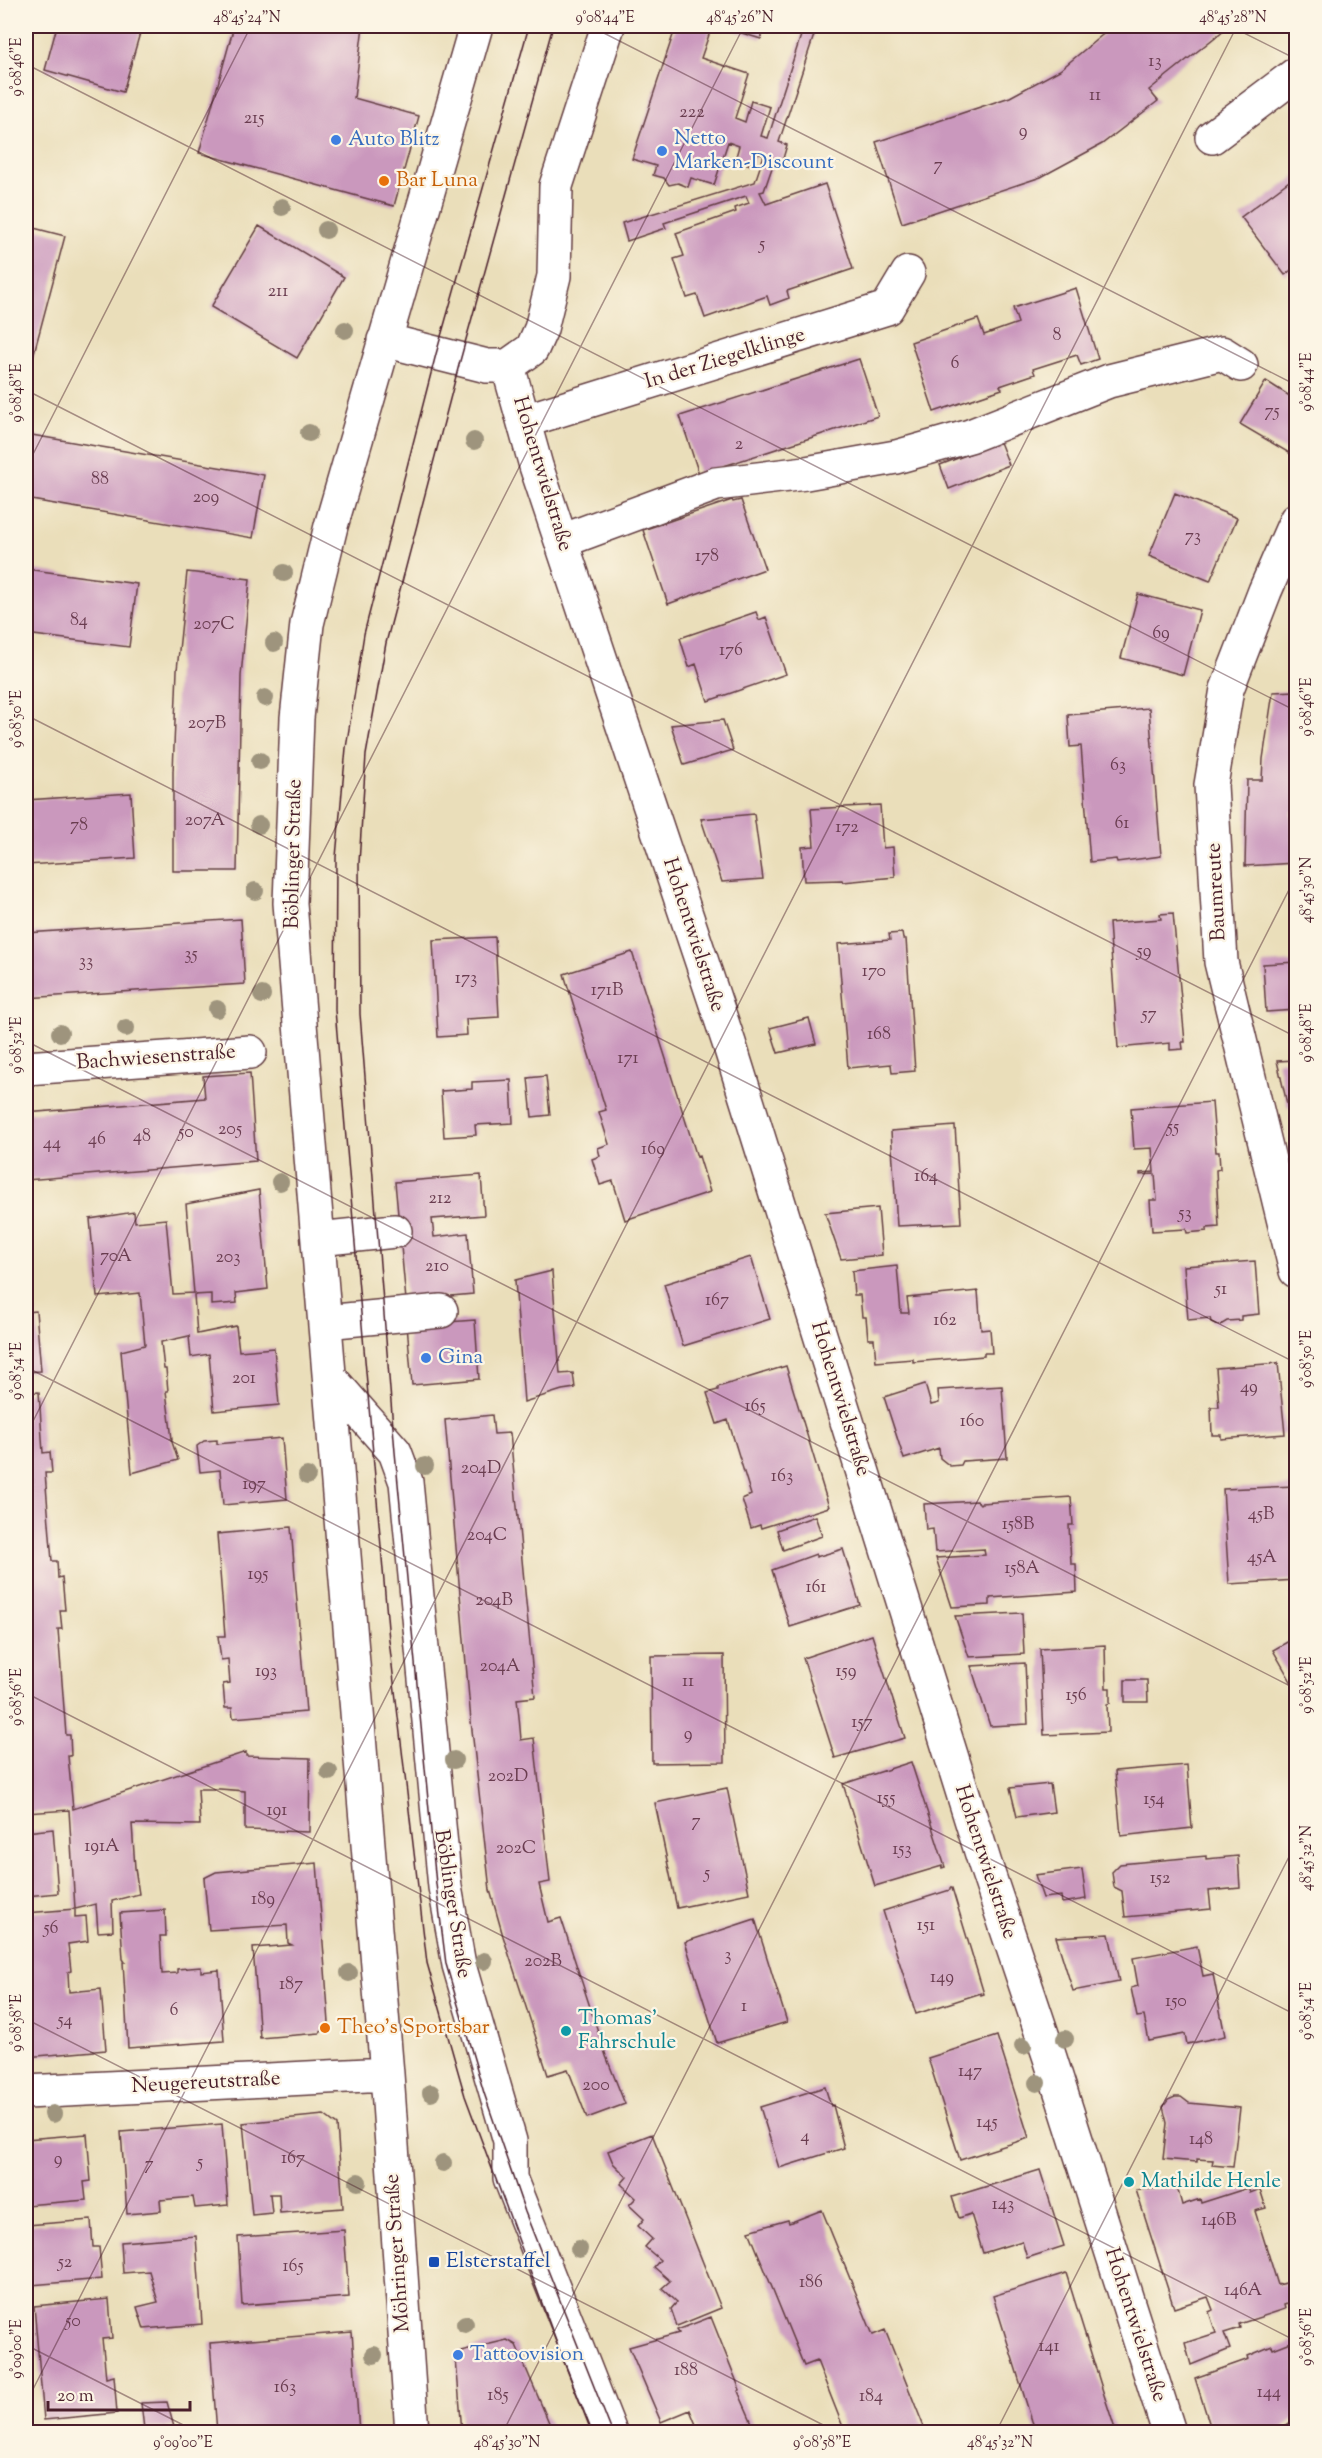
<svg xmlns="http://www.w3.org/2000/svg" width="1322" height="2458" font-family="'Sorts Mill Goudy',serif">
<rect width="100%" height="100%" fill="#fcf5e5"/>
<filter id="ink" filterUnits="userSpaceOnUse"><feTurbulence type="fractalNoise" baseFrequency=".0167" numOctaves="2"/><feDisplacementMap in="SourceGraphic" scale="12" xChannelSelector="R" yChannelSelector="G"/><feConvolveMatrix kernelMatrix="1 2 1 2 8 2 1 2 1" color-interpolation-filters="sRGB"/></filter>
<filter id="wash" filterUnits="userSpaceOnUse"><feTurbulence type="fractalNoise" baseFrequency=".008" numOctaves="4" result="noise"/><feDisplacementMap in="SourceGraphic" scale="24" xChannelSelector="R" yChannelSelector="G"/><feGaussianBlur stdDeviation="1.35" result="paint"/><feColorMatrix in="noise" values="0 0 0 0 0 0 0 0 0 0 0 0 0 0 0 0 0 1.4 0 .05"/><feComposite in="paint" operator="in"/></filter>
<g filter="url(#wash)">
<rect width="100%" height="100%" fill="#eadeba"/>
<g id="blocks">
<path fill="#ca98bd" d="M57,26H142L123,92L45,70Z
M234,26H363L354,98L419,116L394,206L199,153Z
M676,26H712L701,58L749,74L735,118L745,122L751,101L770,107L761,136L768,138L804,26H817L779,142L787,145L782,162L775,159L764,191L760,192L766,204L825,184L853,269L787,291L789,298L770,305L767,296L705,318L697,295L687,298L674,259L684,256L676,233L736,212L735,208L749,203L746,196L664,223L666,228L627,241L622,223L755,182L764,155L756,153L751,165L735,160L739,146L728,142L714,185L691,178L688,187L678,183L669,185L664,178L653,175L656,166L632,159Z
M719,26H765L761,39Z
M1113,26H1229L1149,90L1158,101L1102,144L1041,177L902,223L876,142L1010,97L1060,70Z
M1296,176V266L1285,275L1241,217Z
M26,226L65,236L26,383Z
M259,226L344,277L297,358L211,307Z
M1076,288L1098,359L1081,365L1077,355L1033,369L1035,374L1000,386L1002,389L934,412L911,342L978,319L984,335L1018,323L1013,308Z
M859,359L878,416L699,474L680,416Z
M1266,381L1296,400V457L1240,424Z
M26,434L264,475L253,538L26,499Z
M1000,442L1009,465L949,489L940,465Z
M1175,493L1237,518L1210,581L1149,556Z
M732,500L733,502L741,500L765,569L668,604L643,530Z
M26,569L137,584L129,647L26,634Z
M187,572L250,579L241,676L237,871H173V772L177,670Z
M1138,594L1200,610L1183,675L1121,658Z
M756,612L759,620L766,617L786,674L708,701L696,664L689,667L680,638Z
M1296,691V811H1291L1294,863L1245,866L1247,780H1262L1263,759L1273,692Z
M1149,708L1161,856L1117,862L1116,859L1090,862L1081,746L1070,747L1068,715Z
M723,720L733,750L684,765L671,725Z
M131,793L135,858L26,865V800Z
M880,805L883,848L893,847L895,877L843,882L842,880L804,881L802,847L814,846L811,809Z
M754,814L763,879L722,882L701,819Z
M1173,913L1185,1042H1182L1183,1049L1170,1050V1043L1118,1048L1109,923L1161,919L1160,914Z
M241,919L245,984L26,998V933Z
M902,933L903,939H906L915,1071L892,1073L891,1064L848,1068L838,944L890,940L889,934Z
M495,937L499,1017L466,1019L467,1035L438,1037L433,940Z
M632,952L697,1157L699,1156L710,1192L625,1220L613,1181L600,1185L592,1159L600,1156L598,1148L609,1144L599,1112L606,1110L564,974Z
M1296,962V1010L1266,1012L1263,964Z
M809,1018L816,1044L778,1053L770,1028Z
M1296,1060V1113H1295L1294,1107L1288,1108L1277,1061Z
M250,1073L256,1161L26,1180V1113L205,1098L203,1076Z
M546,1076L550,1115L532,1117L528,1078Z
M511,1080L513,1123L475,1125L476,1135L444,1137L441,1091L472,1089V1082Z
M1212,1102L1216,1152H1219L1220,1169L1216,1170L1219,1227L1207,1228V1231L1187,1233L1186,1229L1152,1231L1150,1200H1157L1155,1174L1140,1175V1173L1154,1172L1152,1148L1134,1149L1131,1108Z
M955,1126L961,1223L897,1226L891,1131Z
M481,1175L484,1215L432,1219L434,1237L468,1233L473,1294L406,1300L395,1182Z
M259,1190L268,1289L236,1293L237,1303L211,1305V1294L194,1295L197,1334L236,1326L239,1351L274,1348L279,1405L214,1411L209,1354L191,1357L189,1336L161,1342L164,1369H166L168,1391H166L172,1439H171L178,1460L132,1473L121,1351L145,1345L140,1293L97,1297L90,1219L134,1212L135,1222L166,1219L173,1294L194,1293L186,1204Z
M878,1208L882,1255L841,1259L825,1213Z
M26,1255L30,1292H26Z
M751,1257L770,1319L683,1346L664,1284Z
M1255,1261L1259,1314L1241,1316V1320L1227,1321L1219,1326L1211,1322L1210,1318L1188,1320L1184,1266Z
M897,1266L901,1313H909L907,1298L978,1291L981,1330L990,1329L992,1353H984V1356L913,1362V1359L876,1362L874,1339H868L866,1317H862L860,1295H854L852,1271Z
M552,1271L560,1374L573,1373L575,1388L562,1390L524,1402L515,1280Z
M36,1311L41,1371L26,1372V1312Z
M475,1320L479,1379L412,1385L407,1325Z
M1278,1363L1285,1434L1221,1439V1435H1212L1211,1407H1219L1216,1368Z
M786,1366L829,1507L761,1528L760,1525L751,1528L742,1499L751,1495L728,1420L717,1424L707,1393L718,1390V1387Z
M925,1384L931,1405L939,1403L938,1390L1002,1386L1007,1458L963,1461L961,1465L950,1466L940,1458L939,1448L904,1459L884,1397Z
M39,1392L43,1453L50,1452L52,1473H45L52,1561H57L58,1578L62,1577L65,1610H60L62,1629H58L66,1735H70L71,1756H68L73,1809L246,1752V1756L310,1758L309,1832L245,1830V1791L220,1789H198L200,1825L132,1824L135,1868L139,1894L112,1901L113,1931L98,1932L96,1904L75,1909V1917L86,1916L88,1941L68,1944L71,1971L68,1972L69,1992L101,1989L106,2050L26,2057V1913L75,1909L69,1810L26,1813V1393Z
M492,1415L494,1434L510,1433L535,1697L517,1699L519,1717L521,1740L534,1738L550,1882L539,1884L548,1922L561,1918L606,2056L625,2104L587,2118L568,2069L548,2075L503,1936L490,1890L471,1721L445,1420Z
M282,1438L287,1499L223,1505L220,1470L200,1472L197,1446L204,1441L217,1440V1444Z
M1296,1486V1580L1229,1584L1223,1489Z
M1071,1497L1073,1525H1069L1071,1564H1076L1077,1592L990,1598V1605L952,1607L936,1558L985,1555L984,1549L935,1552L933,1529L926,1530L924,1504L977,1501L980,1504L981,1503Z
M815,1516L822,1536L783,1550L777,1530Z
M291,1527L306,1712L233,1718L232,1708H225L223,1684L230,1683L228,1659L221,1660L218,1636H225L217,1534Z
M843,1549L860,1605L790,1627L772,1570L816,1554V1557Z
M1022,1613L1024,1654L969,1657L955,1616Z
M872,1635L905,1738L835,1758L803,1658Z
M1296,1637V1690L1273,1650Z
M1105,1645L1106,1688H1110V1703L1107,1704L1108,1732L1044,1735L1040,1649Z
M724,1655L725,1762L652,1763L651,1656Z
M1025,1663L1028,1724L990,1726L971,1666Z
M1125,1680H1147L1148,1702H1125Z
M911,1762L945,1867L942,1868V1866L875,1886L843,1784Z
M1187,1765L1192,1828L1121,1836L1115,1771Z
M1050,1784L1054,1812L1017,1817L1010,1788Z
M727,1788L749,1893L677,1908L655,1803Z
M53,1829L58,1893L26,1896V1832Z
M1206,1856V1859L1238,1856L1240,1888L1209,1891L1211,1909L1125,1917L1122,1891L1114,1887L1112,1872L1120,1864Z
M317,1863L329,2023L320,2033L260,2038L253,1948L292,1945L288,1943L287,1925L209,1930L204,1878L216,1872Z
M1082,1869L1086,1899L1062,1903L1061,1896L1043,1898L1035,1875Z
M950,1888H952L984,1994L981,1995V1993L916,2014L883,1911L950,1890Z
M165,1910L166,1936H160L162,1974L177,1973V1969L201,1967V1972L219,1970L224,2041L128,2048L123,1962H125L123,1959L120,1913Z
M755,1919L787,2022L717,2043L685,1942Z
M1109,1934L1119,1982L1073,1991L1056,1937Z
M1197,1946L1203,1976L1213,1974L1225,2036L1187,2044L1185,2034L1149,2041L1144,2016L1137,2017L1131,1988L1138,1986L1133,1958Z
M997,2036L1029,2138L960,2160L928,2058Z
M825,2087L831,2106L833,2105L844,2148L779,2168L760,2107Z
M1175,2097H1181L1189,2103L1240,2108L1233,2167L1212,2165L1213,2160L1197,2159V2162L1163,2159L1167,2123L1163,2107L1168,2100Z
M324,2115L337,2125L343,2208L280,2213L279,2194H270L272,2213L252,2215L243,2123Z
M222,2124L228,2205L195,2208L193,2197L160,2200L161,2211L127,2214L121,2132Z
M87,2134L91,2181L84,2182L86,2200L26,2205V2139Z
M652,2134L721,2308L677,2326L671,2309L677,2302L662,2288L670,2281L654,2267L660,2260L645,2247L652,2239L638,2226L644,2219L629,2205L636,2198L621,2184L627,2177L613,2163L608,2151Z
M1040,2170L1064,2246L1027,2258L1022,2241L983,2253L971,2214L959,2218L952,2197Z
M1177,2187L1182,2205L1200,2199L1201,2203L1248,2188L1250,2193L1260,2189L1266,2208L1255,2211L1278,2285L1290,2282L1296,2301L1284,2305L1285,2309L1239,2324L1240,2328L1224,2333L1230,2349L1191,2365L1185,2343L1216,2333L1209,2312L1213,2310L1208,2297L1174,2308L1136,2190Z
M822,2210L873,2335L885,2330L926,2432H845L817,2361L804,2366L749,2231L788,2220L789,2223Z
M91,2220L93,2247H99L102,2279L31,2285L27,2225Z
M344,2230L349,2297L242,2305L238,2237Z
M196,2236L202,2324L144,2329L137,2307L158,2302L149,2271L123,2273L121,2242Z
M1066,2273L1105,2398L1116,2432H1036L1032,2421L993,2296Z
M109,2299L112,2338L102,2339L104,2357L106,2378L114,2376L117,2413L44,2420L34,2306Z
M711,2317L740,2390L738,2391L756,2432H699L690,2410L661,2422L629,2347L679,2333L677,2330Z
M352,2332L359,2432H217L210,2343Z
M507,2340L516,2345L553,2432H462L456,2359L461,2351Z
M1296,2340V2418L1277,2432H1212L1195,2378L1249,2359L1248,2356L1272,2346L1273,2349Z
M167,2402L174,2427L144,2429L141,2403Z"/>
</g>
</g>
<g filter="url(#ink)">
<use href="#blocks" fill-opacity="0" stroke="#623c40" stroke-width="1.5"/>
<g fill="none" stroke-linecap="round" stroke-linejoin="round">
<defs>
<path id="minor" d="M1212,137L1296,74
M384,340L487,366H508L532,349L541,329L554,276L556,186L608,26
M508,366L536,466L729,1043L985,1864L1050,2058L1169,2432
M524,421L887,308L908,273
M1296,520L1265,591L1227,689L1211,785L1221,962L1296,1271
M562,541L716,484L806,473L896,457L970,436L1109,381L1222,353L1241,365
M26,1068L250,1052
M318,1239L395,1231
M325,1322L441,1311
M330,1378L395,1452L406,1482L445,1887L459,1965L510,2141V2178L610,2432
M26,2092L387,2074
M412,2432L387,2074L290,903L297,718L307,624L331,526L476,26"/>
</defs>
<use href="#minor" stroke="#623c40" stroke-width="36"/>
<use href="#minor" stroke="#fff" stroke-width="33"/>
<path stroke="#4a1f2b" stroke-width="1.5" d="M529,26L436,354L364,634L346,748L336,857L335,1010L389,1640L427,1963L465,2096L556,2341L592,2432
M553,26L460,361L386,643L366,755L359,863L360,1014L395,1452L436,1884L446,1964L484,2093L525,2212L612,2432"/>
</g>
<g fill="#9e947d">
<circle cx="282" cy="207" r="9"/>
<circle cx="326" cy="230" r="9"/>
<circle cx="345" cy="330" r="9"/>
<circle cx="309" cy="433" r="9"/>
<circle cx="474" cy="441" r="9"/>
<circle cx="284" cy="573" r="9"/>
<circle cx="274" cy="643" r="9"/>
<circle cx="265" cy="698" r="9"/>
<circle cx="260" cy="761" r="9"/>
<circle cx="259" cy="825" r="9"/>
<circle cx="255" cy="891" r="9"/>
<circle cx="262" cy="995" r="9"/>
<circle cx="217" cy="1009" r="9"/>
<circle cx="126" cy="1028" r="9"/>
<circle cx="60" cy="1033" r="9"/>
<circle cx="280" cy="1182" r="9"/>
<circle cx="425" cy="1466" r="9"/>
<circle cx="307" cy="1476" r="9"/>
<circle cx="454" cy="1760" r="9"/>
<circle cx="329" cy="1772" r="9"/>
<circle cx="484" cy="1961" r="9"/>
<circle cx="349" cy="1973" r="9"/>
<circle cx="1065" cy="2039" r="9"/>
<circle cx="1023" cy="2046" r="9"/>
<circle cx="1037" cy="2083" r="9"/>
<circle cx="431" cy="2093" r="9"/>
<circle cx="53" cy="2114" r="9"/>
<circle cx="443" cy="2163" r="9"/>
<circle cx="358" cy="2182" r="9"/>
<circle cx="579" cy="2249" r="9"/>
<circle cx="465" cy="2324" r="9"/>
<circle cx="374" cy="2355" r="9"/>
</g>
</g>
<path fill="none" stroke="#4a1f2b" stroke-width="1.5" stroke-opacity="0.45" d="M590,26L1296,385M1230,26L1296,59M26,64L1296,711M26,390L1296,1037M26,468L251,26M26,715L1296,1363M26,1041L1296,1689M26,1367L1296,2015M26,1435L744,26M26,1693L1296,2341M26,2019L837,2432M26,2345L197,2432M26,2403L1237,26M503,2432L1296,876M996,2432L1296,1843"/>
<g fill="#3f7fe0" stroke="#fcf5e5" stroke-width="2">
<circle cx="336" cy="140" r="6"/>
<circle cx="662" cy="151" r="6"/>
<circle cx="426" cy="1358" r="6"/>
<circle cx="458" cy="2355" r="6"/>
</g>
<g fill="#e8710a" stroke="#fcf5e5" stroke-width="2">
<circle cx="384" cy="181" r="6"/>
<circle cx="325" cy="2028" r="6"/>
</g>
<g fill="#0f9aa8" stroke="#fcf5e5" stroke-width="2">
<circle cx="566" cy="2031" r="6"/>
<circle cx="1129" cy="2182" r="6"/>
</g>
<rect fill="#1a4fb4" stroke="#fcf5e5" stroke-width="2" x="428" y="2256" width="12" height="12" rx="3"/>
<g text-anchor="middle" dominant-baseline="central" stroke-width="4.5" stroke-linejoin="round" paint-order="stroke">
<g font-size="18" fill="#6a3d50">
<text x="1155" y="62">13</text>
<text x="1095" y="96">11</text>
<text x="692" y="113">222</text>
<text x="254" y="119">215</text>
<text x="1023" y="132">9</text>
<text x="938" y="166">7</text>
<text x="762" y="245">5</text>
<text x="278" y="292">211</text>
<text x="1057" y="336">8</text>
<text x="955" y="364">6</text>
<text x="1272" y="412">75</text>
<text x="739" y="445">2</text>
<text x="100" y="480">88</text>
<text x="206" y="498">209</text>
<text x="1193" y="537">73</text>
<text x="707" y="557">178</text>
<text x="79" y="621">84</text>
<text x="214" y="625">207C</text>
<text x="1161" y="634">69</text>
<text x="731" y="651">176</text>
<text x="207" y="724">207B</text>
<text x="1118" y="766">63</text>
<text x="205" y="821">207A</text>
<text x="1122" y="824">61</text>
<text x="79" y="826">78</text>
<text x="847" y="828">172</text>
<text x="1144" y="952">59</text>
<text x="191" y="955">35</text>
<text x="86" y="962">33</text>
<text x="874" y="972">170</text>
<text x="466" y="979">173</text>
<text x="607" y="991">171B</text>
<text x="1149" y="1015">57</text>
<text x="879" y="1035">168</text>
<text x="628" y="1059">171</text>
<text x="1173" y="1128">55</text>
<text x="230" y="1130">205</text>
<text x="186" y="1133">50</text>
<text x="142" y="1137">48</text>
<text x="97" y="1140">46</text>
<text x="52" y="1144">44</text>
<text x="653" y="1150">169</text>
<text x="926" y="1177">164</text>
<text x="440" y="1199">212</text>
<text x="1185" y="1214">53</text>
<text x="116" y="1257">70A</text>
<text x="228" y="1258">203</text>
<text x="437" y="1267">210</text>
<text x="1221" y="1290">51</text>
<text x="717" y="1301">167</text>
<text x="945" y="1321">162</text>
<text x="244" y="1379">201</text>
<text x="1249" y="1388">49</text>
<text x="755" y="1407">165</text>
<text x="972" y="1422">160</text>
<text x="481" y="1469">204D</text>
<text x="782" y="1477">163</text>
<text x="254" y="1485">197</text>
<text x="1261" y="1515">45B</text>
<text x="1018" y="1525">158B</text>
<text x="487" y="1536">204C</text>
<text x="1262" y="1558">45A</text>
<text x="1022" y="1569">158A</text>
<text x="258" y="1575">195</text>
<text x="816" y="1588">161</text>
<text x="494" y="1601">204B</text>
<text x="500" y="1667">204A</text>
<text x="266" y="1672">193</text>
<text x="846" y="1672">159</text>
<text x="688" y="1682">11</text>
<text x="1076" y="1696">156</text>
<text x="862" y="1723">157</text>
<text x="688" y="1735">9</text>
<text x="508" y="1777">202D</text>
<text x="886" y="1799">155</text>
<text x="1154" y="1800">154</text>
<text x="277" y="1811">191</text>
<text x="696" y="1822">7</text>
<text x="102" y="1847">191A</text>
<text x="516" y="1849">202C</text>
<text x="902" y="1850">153</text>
<text x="707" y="1874">5</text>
<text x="1160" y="1879">152</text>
<text x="263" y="1900">189</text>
<text x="926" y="1926">151</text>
<text x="51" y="1929">56</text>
<text x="728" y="1956">3</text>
<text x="543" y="1962">202B</text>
<text x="942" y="1978">149</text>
<text x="291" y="1985">187</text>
<text x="1176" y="2002">150</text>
<text x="744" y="2007">1</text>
<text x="174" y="2011">6</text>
<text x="65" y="2021">54</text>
<text x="970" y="2072">147</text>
<text x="596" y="2086">200</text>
<text x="987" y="2123">145</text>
<text x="805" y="2137">4</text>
<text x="1201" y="2140">148</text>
<text x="293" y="2159">167</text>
<text x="58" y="2160">9</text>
<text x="200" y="2163">5</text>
<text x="149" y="2165">7</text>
<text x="1003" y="2205">143</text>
<text x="1219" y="2221">146B</text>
<text x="65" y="2263">52</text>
<text x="293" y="2267">165</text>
<text x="811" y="2283">186</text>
<text x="1243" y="2291">146A</text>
<text x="73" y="2322">50</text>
<text x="1049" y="2347">141</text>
<text x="686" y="2371">188</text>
<text x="285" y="2388">163</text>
<text x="1269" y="2393">144</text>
<text x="498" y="2396">185</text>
<text x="871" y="2397">184</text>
</g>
<g font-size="21" fill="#366cbe" stroke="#fcf5e5" text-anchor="start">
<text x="674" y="139">Netto<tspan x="674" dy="24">Marken-Discount</tspan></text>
<text x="348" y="140">Auto Blitz</text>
<text x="438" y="1358">Gina</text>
<text x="470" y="2355">Tattoovision</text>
</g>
<g font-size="21" fill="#c56008" stroke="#fcf5e5" text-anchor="start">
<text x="396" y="181">Bar Luna</text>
<text x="337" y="2028">Theo's Sportsbar</text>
</g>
<g font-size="21" fill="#4a1f2b" stroke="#fcf5e5">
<text transform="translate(725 359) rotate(-17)">In der Ziegelklinge</text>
<text transform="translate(542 474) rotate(73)">Hohentwielstraße</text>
<text transform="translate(294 854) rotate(-89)">Böblinger Straße</text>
<text transform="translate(1217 892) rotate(-93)">Baumreute</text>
<text transform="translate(693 935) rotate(72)">Hohentwielstraße</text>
<text transform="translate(156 1058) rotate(-4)">Bachwiesenstraße</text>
<text transform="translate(840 1399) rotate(73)">Hohentwielstraße</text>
<text transform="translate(985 1862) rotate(72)">Hohentwielstraße</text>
<text transform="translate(452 1904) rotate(81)">Böblinger Straße</text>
<text transform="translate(206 2083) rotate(-3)">Neugereutstraße</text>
<text transform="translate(398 2253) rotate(-94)">Möhringer Straße</text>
<text transform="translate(1135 2325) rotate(72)">Hohentwielstraße</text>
</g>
<g font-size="21" fill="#0d838f" stroke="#fcf5e5" text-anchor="start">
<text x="578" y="2019">Thomas'<tspan x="578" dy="24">Fahrschule</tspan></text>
<text x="1141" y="2182">Mathilde Henle</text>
</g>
<g font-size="21" fill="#164399" stroke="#fcf5e5" text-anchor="start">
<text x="446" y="2262">Elsterstaffel</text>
</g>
</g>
<rect width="1322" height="2458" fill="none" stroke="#fcf5e5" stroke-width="66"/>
<path d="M48 2401v9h142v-9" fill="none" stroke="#4a1f2b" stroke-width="3"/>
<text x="57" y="2401" font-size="18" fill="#4a1f2b" stroke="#fcf5e5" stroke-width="4.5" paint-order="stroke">20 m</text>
<rect x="33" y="33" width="1256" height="2392" fill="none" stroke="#4a1f2b" stroke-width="2"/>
<g font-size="15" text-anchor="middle" fill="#4a1f2b">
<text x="247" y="22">48°45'24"N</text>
<text x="605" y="22">9°08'44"E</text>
<text x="740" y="22">48°45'26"N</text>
<text x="1233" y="22">48°45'28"N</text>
<text transform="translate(16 67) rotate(-90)" y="5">9°08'46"E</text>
<text transform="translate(1306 382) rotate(-90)" y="5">9°08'44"E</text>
<text transform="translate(16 393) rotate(-90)" y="5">9°08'48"E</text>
<text transform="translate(1306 707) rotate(-90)" y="5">9°08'46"E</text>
<text transform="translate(16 719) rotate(-90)" y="5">9°08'50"E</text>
<text transform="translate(1306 890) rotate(-90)" y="5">48°45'30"N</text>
<text transform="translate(1306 1033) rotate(-90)" y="5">9°08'48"E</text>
<text transform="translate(16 1045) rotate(-90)" y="5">9°08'52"E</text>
<text transform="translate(1306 1359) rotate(-90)" y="5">9°08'50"E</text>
<text transform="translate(16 1371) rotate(-90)" y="5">9°08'54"E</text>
<text transform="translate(1306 1685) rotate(-90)" y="5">9°08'52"E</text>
<text transform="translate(16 1697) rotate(-90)" y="5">9°08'56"E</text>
<text transform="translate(1306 1858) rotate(-90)" y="5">48°45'32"N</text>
<text transform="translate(1306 2011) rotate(-90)" y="5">9°08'54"E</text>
<text transform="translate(16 2023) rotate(-90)" y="5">9°08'58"E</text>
<text transform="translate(1306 2337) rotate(-90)" y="5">9°08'56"E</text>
<text transform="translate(16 2349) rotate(-90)" y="5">9°09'00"E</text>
<text x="183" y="2447">9°09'00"E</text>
<text x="507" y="2447">48°45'30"N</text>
<text x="822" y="2447">9°08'58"E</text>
<text x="1000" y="2447">48°45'32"N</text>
</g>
</svg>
